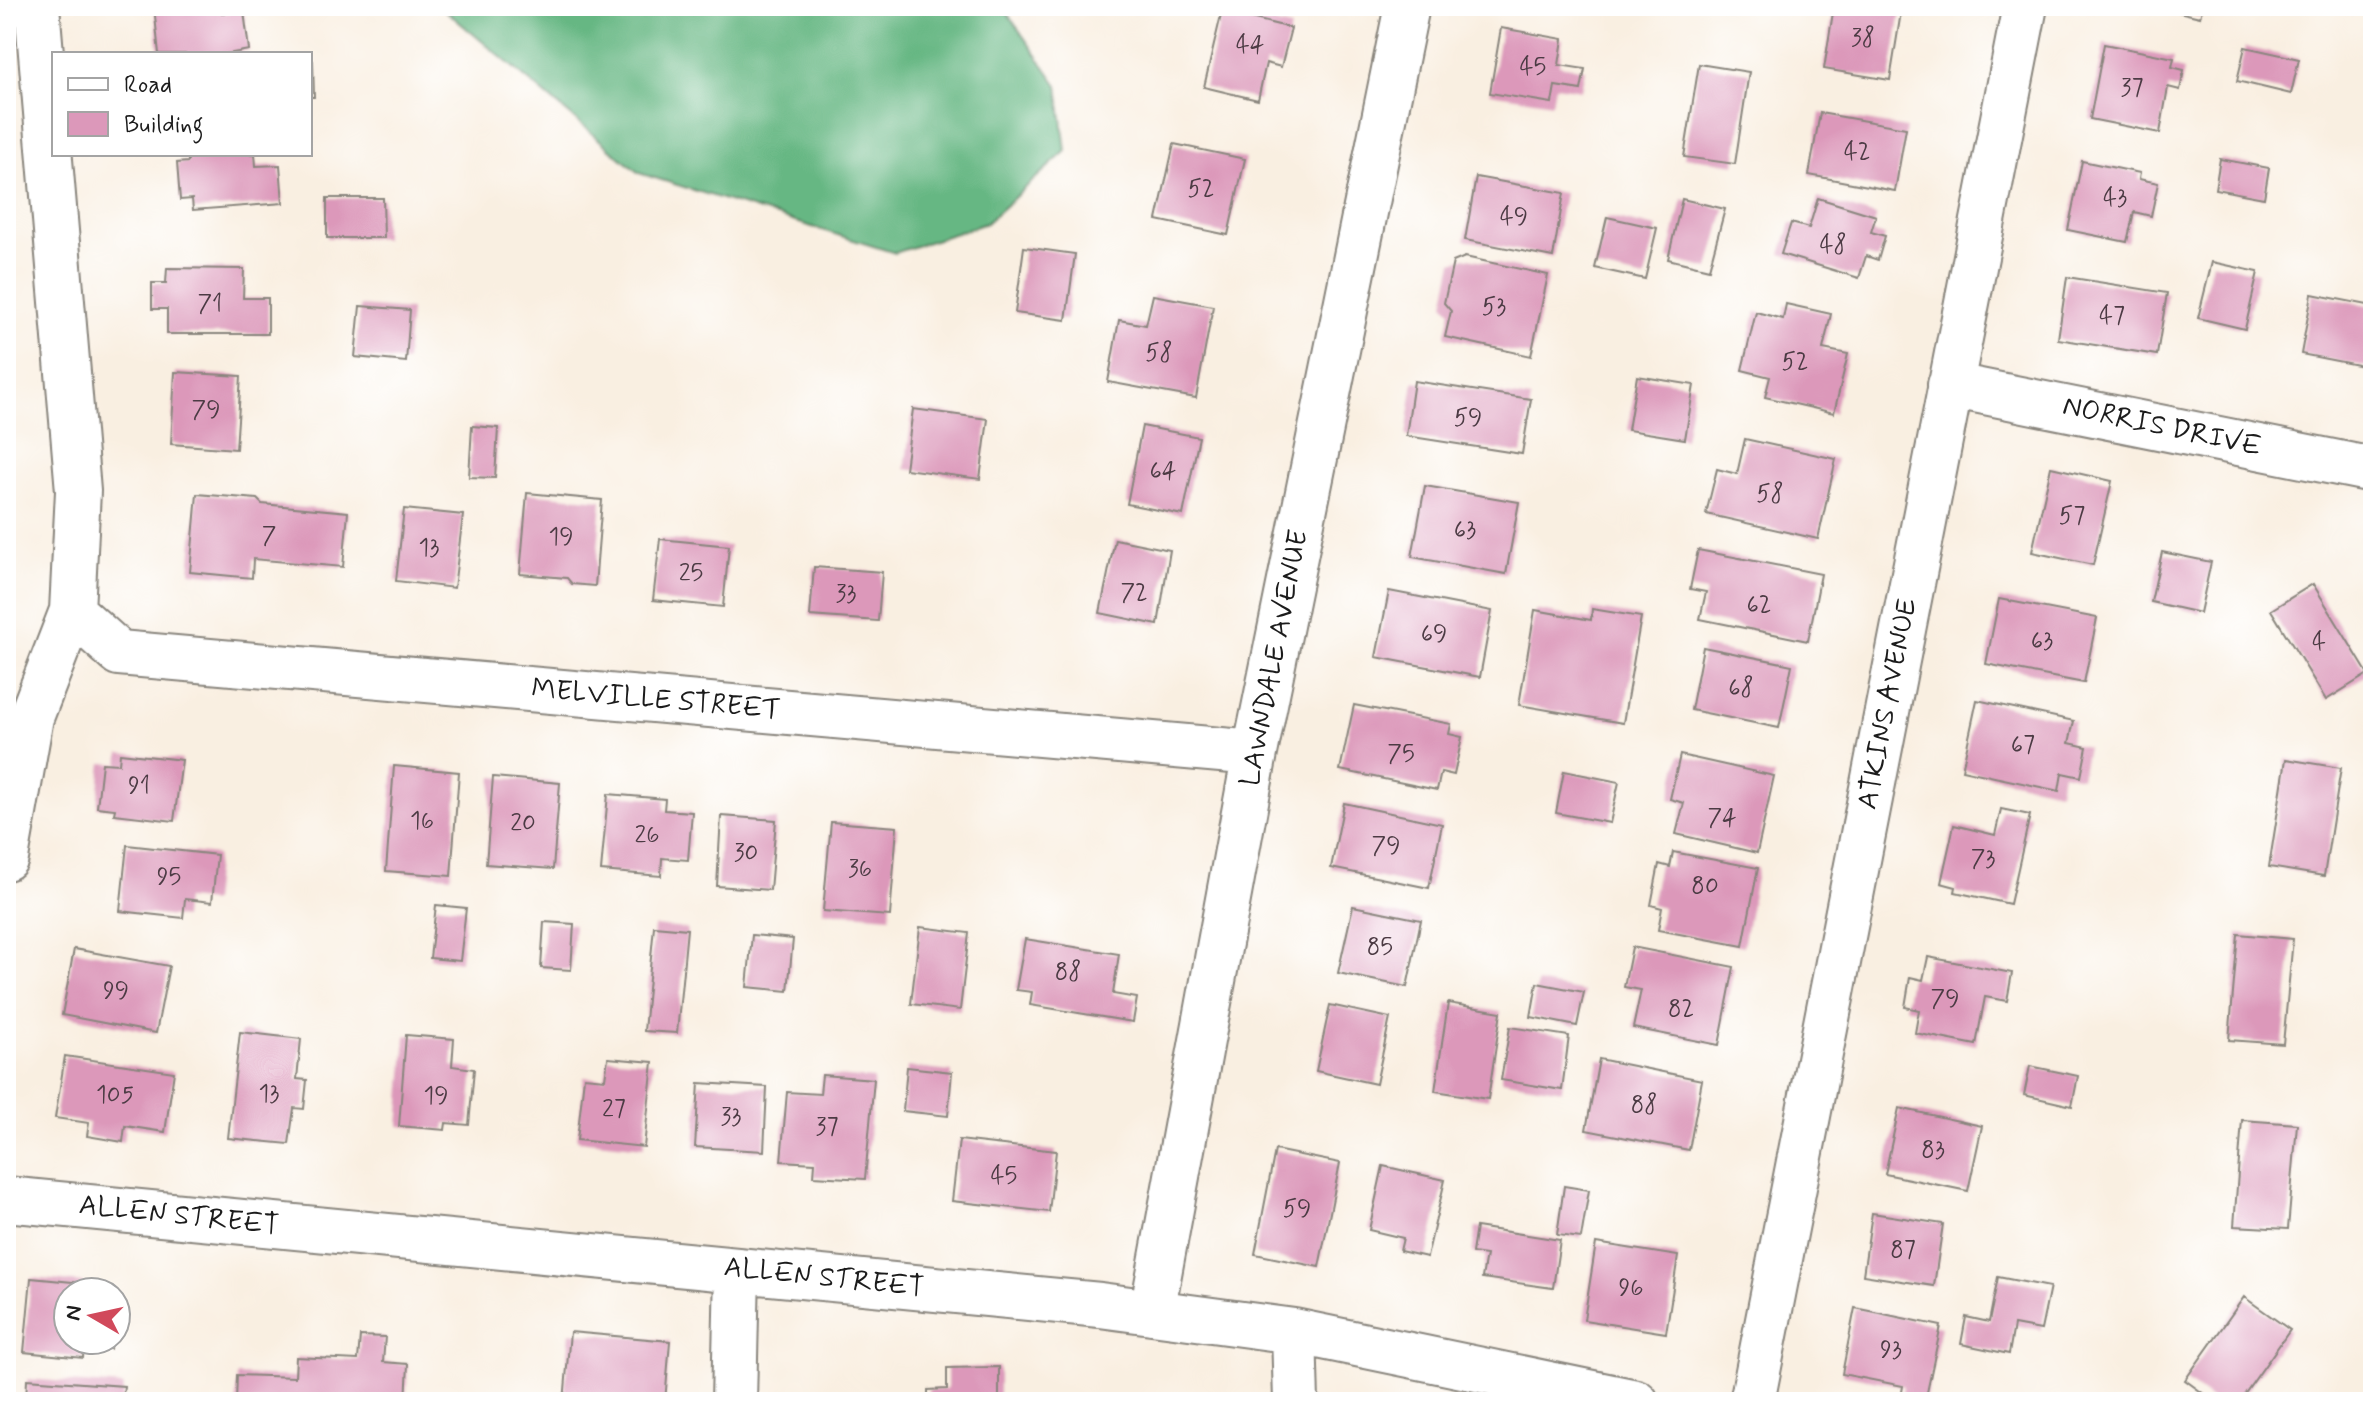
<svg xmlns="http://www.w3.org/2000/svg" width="2379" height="1408" font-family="Mynerve,sans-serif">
<rect width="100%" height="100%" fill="#fff"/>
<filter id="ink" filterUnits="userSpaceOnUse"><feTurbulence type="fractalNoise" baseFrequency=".0125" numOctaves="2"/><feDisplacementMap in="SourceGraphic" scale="16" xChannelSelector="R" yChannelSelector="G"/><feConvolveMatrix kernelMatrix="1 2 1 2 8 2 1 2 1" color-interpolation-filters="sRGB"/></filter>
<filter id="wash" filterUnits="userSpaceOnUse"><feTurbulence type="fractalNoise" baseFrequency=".006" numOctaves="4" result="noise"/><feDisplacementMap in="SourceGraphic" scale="32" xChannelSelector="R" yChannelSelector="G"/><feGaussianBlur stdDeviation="1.8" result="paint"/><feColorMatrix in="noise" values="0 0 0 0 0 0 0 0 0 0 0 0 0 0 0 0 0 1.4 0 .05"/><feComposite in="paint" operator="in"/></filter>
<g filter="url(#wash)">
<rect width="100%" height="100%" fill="#f9efe1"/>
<path fill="#66b783" stroke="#416a50" stroke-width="2" d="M440,6H1002L1058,85L1066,151L986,223L895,253L639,173Z"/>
<g id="blocks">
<path fill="#dc98ba" d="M154,6H221L222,13L244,11L249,50L227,54H159Z
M1834,6H1902L1890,80L1824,69Z
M2153,6H2203L2200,17Z
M1222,11L1291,28L1281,67L1266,63L1258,100L1204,87Z
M1501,28L1563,39L1559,65L1585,69L1581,90L1555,86L1552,103L1490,93Z
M2104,44L2174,58L2172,67L2184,70L2180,90L2168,87L2160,133L2090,119Z
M2245,47L2299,59L2291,94L2237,81Z
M310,61H313L314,97H310Z
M1699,64L1749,72L1735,164L1684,157Z
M1820,113L1906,128L1895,191L1809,175Z
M1174,144L1245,159L1228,235L1157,220Z
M188,154H255L256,166L280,165L283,203L193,210L192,199L180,200L177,163L188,162Z
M2220,159L2269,168L2264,198L2215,189Z
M2082,161L2140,173L2139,179L2158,183L2151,216L2134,212L2127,242L2068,230Z
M1476,177L1564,193L1553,257L1465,240Z
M327,198H383L384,238H327Z
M1818,198L1876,216L1871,232L1885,236L1878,260L1866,256L1859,278L1781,254L1791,223L1809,228Z
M1682,199L1725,209L1709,269L1668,259Z
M1607,217L1657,228L1645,279L1595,268Z
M1024,247L1075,254L1066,320L1015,313Z
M1465,257L1548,275L1531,356L1445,337L1451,311L1444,303L1453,262Z
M2212,262L2258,272L2245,329L2198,318Z
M167,268L244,269L243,298H268V334H167V309H152V283H166Z
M2067,277L2167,293L2157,355L2058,339Z
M2312,294L2373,306V368L2301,354Z
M1153,295L1213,306L1196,398L1108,382L1119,320L1146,325Z
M1786,304L1831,314L1823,349L1848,354L1834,413L1765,397L1770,377L1742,370L1756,312L1783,319Z
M360,306L410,310L406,362L355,357Z
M175,372L241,376L236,449L171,444Z
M1637,376L1694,385L1685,439L1628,430Z
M1414,381L1531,399L1522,454L1406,436Z
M913,409L988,419L980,479L905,469Z
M472,426L498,428L495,478L469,477Z
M1142,426L1199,437L1183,515L1127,504Z
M1745,439L1836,459L1818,539L1706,514L1717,469L1737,474Z
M2051,467L2112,481L2093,565L2032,552Z
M1425,486L1519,502L1506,574L1412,557Z
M527,493L602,500L595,586L572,584L567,578L520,574Z
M197,494L257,499L262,504L348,512L343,567L253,559L252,578L190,572Z
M404,509L463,515L454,588L396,581Z
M660,539L729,546L723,607L653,600Z
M1115,539L1170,550L1158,625L1100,613Z
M1698,550L1821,574L1808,641L1700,619L1706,592L1690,589Z
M2162,552L2211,562L2200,613L2151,602Z
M814,567L882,572L878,621L810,616Z
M2313,584L2368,674L2326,700L2271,610Z
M1389,591L1492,611L1480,677L1376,657Z
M1999,599L2097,618L2084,683L1986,664Z
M1592,609L1641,617L1623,723L1519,705L1535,610L1591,620Z
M1703,647L1792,665L1779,728L1691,710Z
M1977,700L2074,721L2069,743L2087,747L2081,777L2062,773L2059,791L1962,770Z
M1354,705L1451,724L1449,734L1462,737L1454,775L1441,772L1437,790L1340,770Z
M120,753L182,760L174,821L114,814L115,809L97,807L102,763L119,764Z
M1680,755L1774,776L1757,853L1676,834L1684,803L1670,799Z
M2286,759L2341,768L2324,876L2269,867Z
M394,766L459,772L451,876L386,871Z
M1564,771L1619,782L1610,823L1556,813Z
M493,777L560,783L553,869L486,864Z
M608,794L665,799L664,810L692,812L688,860L662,858L661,876L601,871Z
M1344,803L1442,824L1429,888L1331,868Z
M2001,809L2030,815L2010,904L1955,892L1956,887L1941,883L1954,825L1995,835Z
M721,816L776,820L770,890L717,886Z
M831,822L897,827L890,916L823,911Z
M127,845L217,855L212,902L185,899L183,918L120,911Z
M1673,852L1758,868L1743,946L1658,930L1662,908L1651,905L1659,864L1670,867Z
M436,905L466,908L460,961L430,958Z
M1353,906L1421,920L1407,987L1338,973Z
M544,922L574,924L571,970L541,968Z
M654,926L687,929L677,1033L644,1031Z
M920,927L969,933L960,1010L911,1004Z
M2238,934L2293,939L2283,1044L2229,1040Z
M752,935L793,939L788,991L747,987Z
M1025,939L1119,954L1113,994L1137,998L1133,1022L1030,1005L1032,992L1016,990Z
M1632,947L1734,967L1719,1045L1633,1028L1641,990L1624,987Z
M74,949L169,966L156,1033L62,1015Z
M1928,957L2012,973L2007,1001L1985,997L1976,1045L1915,1033L1919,1010L1905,1007L1910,977L1923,980Z
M1537,983L1584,992L1577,1026L1531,1017Z
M1448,1003L1501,1012L1488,1099L1435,1091Z
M1330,1005L1390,1018L1376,1084L1316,1071Z
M1510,1027L1569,1036L1562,1090L1501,1080Z
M240,1032L301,1039L297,1079L307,1080L304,1109L294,1108L289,1144L228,1138Z
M406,1035L454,1039L452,1066L474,1069L469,1125L446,1123L445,1130L399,1126Z
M65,1056L174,1072L165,1132L125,1126L123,1142L87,1136L89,1123L55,1118Z
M608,1058L653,1062L644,1147L577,1140L584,1077L605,1079Z
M1599,1059L1702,1080L1689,1150L1586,1130Z
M2030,1066L2078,1076L2072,1106L2024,1095Z
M907,1067L952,1072L948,1116L903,1111Z
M822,1075L874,1079L865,1179L814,1176L815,1163L781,1161L787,1092L820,1094Z
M699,1083L767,1087L764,1151L695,1147Z
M1899,1108L1982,1126L1968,1191L1885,1174Z
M2242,1120L2297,1124L2288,1229L2234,1226Z
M959,1140L1056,1151L1049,1212L952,1201Z
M1275,1150L1340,1163L1319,1267L1255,1254Z
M1383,1166L1445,1180L1427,1257L1400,1251L1403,1238L1369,1230Z
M1564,1186L1589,1190L1581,1238L1557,1235Z
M1872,1213L1943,1224L1934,1286L1863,1275Z
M1476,1227L1560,1240L1553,1288L1482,1278L1486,1255L1472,1253Z
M1596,1243L1678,1256L1666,1333L1584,1320Z
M1998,1277L2050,1287L2041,1330L2014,1325L2009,1354L1961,1344L1966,1317L1989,1322Z
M31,1278L83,1283L92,1292H68V1340H111L110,1349L84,1346L83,1358L24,1352Z
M2244,1297L2290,1330L2239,1402H2215L2185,1380Z
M1855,1308L1941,1326L1925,1402L1901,1398L1903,1386L1842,1374Z
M570,1332L670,1341L665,1402H564Z
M360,1336L385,1337L383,1362L408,1364L406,1402H236L237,1375L295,1377L296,1357L358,1360Z
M999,1367V1402H928V1390L947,1389V1368Z
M27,1379L124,1386L122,1402H26Z"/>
</g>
</g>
<g filter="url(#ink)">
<use href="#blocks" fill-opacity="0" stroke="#8a867e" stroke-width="2"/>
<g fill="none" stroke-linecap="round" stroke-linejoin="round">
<defs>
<path id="street" d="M1950,385L2373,470
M72,611L119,653L1255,753
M6,858L31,717L72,611L78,491L37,6
M6,1199L1100,1305L1294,1331L1636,1402
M1152,1312L1255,753L1407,6
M1294,1331L1296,1402
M734,1402L737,1270
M1752,1402L2025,6"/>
</defs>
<use href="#street" stroke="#8a867e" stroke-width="48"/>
<use href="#street" stroke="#fff" stroke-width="44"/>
</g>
</g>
<g text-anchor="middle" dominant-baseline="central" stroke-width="6" stroke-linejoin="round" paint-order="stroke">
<g font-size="24" fill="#4c3b44">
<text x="1863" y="38">38</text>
<text x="1250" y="45">44</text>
<text x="1533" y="67">45</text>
<text x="2132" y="88">37</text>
<text x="1857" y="152">42</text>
<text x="1201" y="189">52</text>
<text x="2115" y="198">43</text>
<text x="1514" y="217">49</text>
<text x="1833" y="245">48</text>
<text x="210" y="304">71</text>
<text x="1494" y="307">53</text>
<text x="2112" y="316">47</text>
<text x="1159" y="353">58</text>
<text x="1795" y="362">52</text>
<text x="206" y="410">79</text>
<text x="1468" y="418">59</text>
<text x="1163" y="471">64</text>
<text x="1770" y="494">58</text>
<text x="2072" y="516">57</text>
<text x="1465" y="530">63</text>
<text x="269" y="536">7</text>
<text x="561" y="537">19</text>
<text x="429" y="548">13</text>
<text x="691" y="573">25</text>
<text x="1134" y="593">72</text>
<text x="846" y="594">33</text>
<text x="1759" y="605">62</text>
<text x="1434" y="634">69</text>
<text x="2042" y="641">63</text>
<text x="2319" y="642">4</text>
<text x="1741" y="688">68</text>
<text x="2023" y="745">67</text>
<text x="1401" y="754">75</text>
<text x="139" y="786">91</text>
<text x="1722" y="818">74</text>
<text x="422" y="821">16</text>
<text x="523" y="823">20</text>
<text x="647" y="835">26</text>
<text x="1386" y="846">79</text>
<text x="746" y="853">30</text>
<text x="1983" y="859">73</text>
<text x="860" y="869">36</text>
<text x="169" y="877">95</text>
<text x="1705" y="886">80</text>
<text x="1380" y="947">85</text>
<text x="1068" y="972">88</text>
<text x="116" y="991">99</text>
<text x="1945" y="999">79</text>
<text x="1681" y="1009">82</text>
<text x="269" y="1094">13</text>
<text x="115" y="1095">105</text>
<text x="436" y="1096">19</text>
<text x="1644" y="1105">88</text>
<text x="614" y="1109">27</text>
<text x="731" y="1117">33</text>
<text x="827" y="1127">37</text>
<text x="1933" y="1150">83</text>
<text x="1004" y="1176">45</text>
<text x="1297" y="1209">59</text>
<text x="1903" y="1250">87</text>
<text x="1631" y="1288">96</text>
<text x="1891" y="1350">93</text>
</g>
<g font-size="28" fill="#1c1c1c" stroke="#fff">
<text transform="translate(2162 427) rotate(12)">NORRIS DRIVE</text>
<text transform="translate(1275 658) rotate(-79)">LAWNDALE AVENUE</text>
<text transform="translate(656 700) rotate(5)">MELVILLE STREET</text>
<text transform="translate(1888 704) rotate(-79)">ATKINS AVENUE</text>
<text transform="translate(179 1216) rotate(6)">ALLEN STREET</text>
<text transform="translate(824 1278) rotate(6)">ALLEN STREET</text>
</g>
</g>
<rect width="2379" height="1408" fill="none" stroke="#fff" stroke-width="32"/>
<rect x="52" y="52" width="260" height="104" fill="#ffffff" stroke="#a4a4a4" stroke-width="2"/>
<rect x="68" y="78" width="40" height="12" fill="#ffffff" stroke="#a4a4a4" stroke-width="2"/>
<text x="124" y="92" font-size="24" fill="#1c1c1c">Road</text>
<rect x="68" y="112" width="40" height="24" fill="#dc98ba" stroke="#a4a4a4" stroke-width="2"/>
<text x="124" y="132" font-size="24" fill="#1c1c1c">Building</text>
<g transform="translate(92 1316) rotate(279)"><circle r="38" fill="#ffffff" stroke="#a4a4a4" stroke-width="2"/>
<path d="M0-6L14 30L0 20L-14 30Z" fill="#d1495b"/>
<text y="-12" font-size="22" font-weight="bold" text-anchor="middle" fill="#1c1c1c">N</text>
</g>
</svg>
